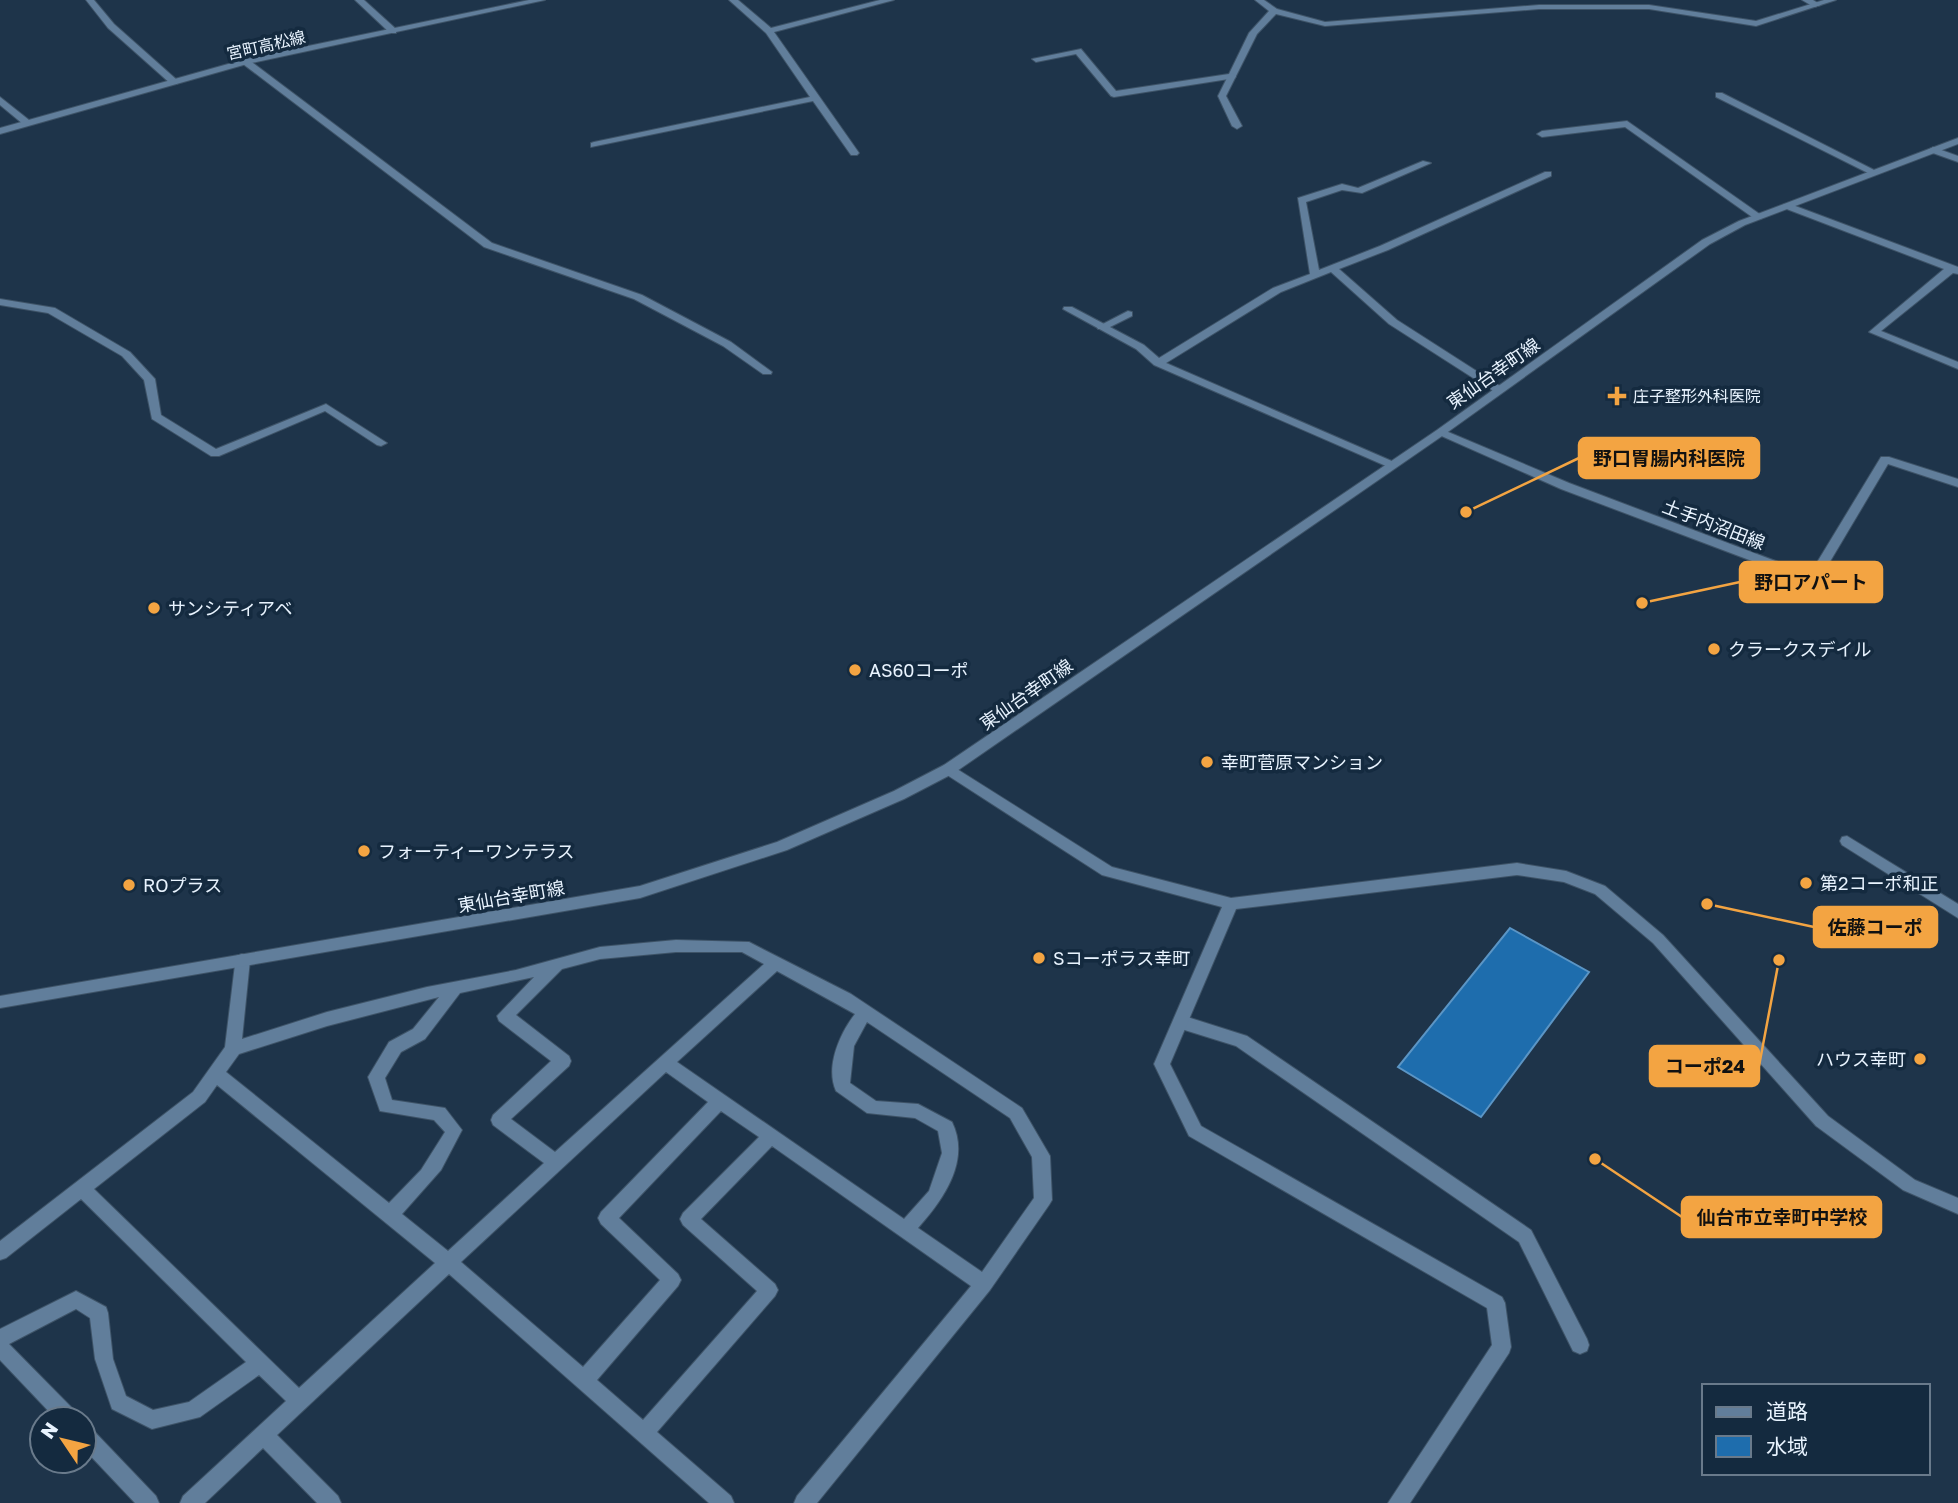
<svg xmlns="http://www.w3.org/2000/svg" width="1958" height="1503" font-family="'Golos Text','Noto Sans JP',sans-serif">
<rect width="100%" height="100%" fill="#1e344a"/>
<path fill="#1e6dad" stroke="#5b95c5" stroke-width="2" d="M1510,928L1589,972L1481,1117L1398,1067Z"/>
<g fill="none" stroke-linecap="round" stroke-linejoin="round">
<defs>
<path id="service" d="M86,0H94L114,24L177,80V84H171L108,28Z
M355,0H364L396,29V33H390Z
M729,0H738L771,28L880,0H894L774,32L859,153L857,155H851L813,101L591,147V143L594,142L810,97L766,33Z
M1255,0H1264L1277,9L1325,22L1539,5H1649L1756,21L1824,0H1836L1756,26L1649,9H1539L1325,26L1276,14L1257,34L1235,78L1114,97L1111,96L1076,54L1036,62L1032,59L1081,49L1116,91L1229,74L1249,33L1269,11Z
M243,60H249L492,243L642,295L731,342L772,372L771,374H763L723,346L634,299L484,247L243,64Z
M1716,93H1722L1880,173L1872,175L1716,97Z
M0,97L29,120V124H23L0,105Z
M1627,121L1761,215V219H1755L1625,127L1542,137L1537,134L1542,131Z
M1933,147L1958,156V162L1930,152L1928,150Z
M1423,161L1431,163L1362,193L1342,190L1306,202L1319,270L1380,246L1545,172H1551V176L1388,250L1339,269L1397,320L1503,388V392H1495L1389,324L1331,272L1281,292L1166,363L1394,462V466H1386L1154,365L1136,349L1063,309L1064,307H1072L1144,345L1159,358L1273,288L1310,274L1298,198L1342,184L1358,188Z
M1784,204H1790L1958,267V274L1953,273L1881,331L1958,362V369L1869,332L1944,269L1784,208Z
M0,299L55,308L130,352L155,379L161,415L216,449L326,404L387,443L381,446L377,445L325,411L219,456H211L152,419L144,380L122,356L48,313L0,305Z
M1847,836L1958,904V918L1842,845L1840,841L1842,837Z
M676,940L749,942L851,994L1022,1108L1050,1156L1052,1200L1049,1205L990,1290L817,1503H794L797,1496L971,1286L772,1146L701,1219L775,1284L778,1290L775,1296L657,1432L731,1496L734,1503H709L449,1274L277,1435L338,1496L341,1503H317L263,1448L205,1503H180L183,1496L286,1401L259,1375L200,1417L152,1429L112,1409L95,1359L90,1318L76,1309L9,1344L76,1412L79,1419H56L0,1360V1329L76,1291L106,1307L108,1313L113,1359L126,1396L153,1410L189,1402L246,1362L81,1199L6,1258L0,1260V1241L193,1092L225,1047L236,956L242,954L248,956L250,960L242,1039L327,1012L427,987L516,970L600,947ZM676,952H742L764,964L555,1152L511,1119L569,1066L571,1061L569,1056L516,1015L562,969L600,959ZM777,971L855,1014C840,1033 825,1067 836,1091L867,1113L915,1118L938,1131L942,1153L929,1191L904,1219L677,1062ZM534,977L497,1016L499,1021L551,1061L493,1115L491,1120L493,1125L544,1163L448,1251L402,1214L441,1170L462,1130L445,1108L392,1100L385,1078L401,1052L425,1039L460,993ZM439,997L413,1029L389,1042L368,1077L380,1111L434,1120L445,1132L421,1170L389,1203L226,1072L239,1054L327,1026ZM867,1022L1010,1118L1032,1157L1034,1198L982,1272L918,1228C943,1200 971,1161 952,1122L918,1104L876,1101L850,1083L854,1046ZM666,1072L708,1102L601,1212L598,1218L601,1224L660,1280L583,1367L461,1262ZM217,1085L435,1263L299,1388L94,1189L205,1102ZM721,1111L759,1137L683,1213L680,1219L683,1225L757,1291L643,1420L597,1380L678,1286L681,1280L678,1274L619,1218Z
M1181,1015L1247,1036L1531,1230L1587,1339L1589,1345L1587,1351L1580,1354L1573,1351L1519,1242L1236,1046L1175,1027L1173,1022L1175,1017Z
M84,1425L91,1428L156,1496L159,1503H135L84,1449Z"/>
<path id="minor" d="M529,0H545L247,64L0,134V128L246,59Z
M1802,0H1813L1821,5L1814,7Z
M1232,73L1236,76L1226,96L1242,126L1237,129L1232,126L1218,96L1228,76Z
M1128,311L1132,312V316L1106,329H1098L1097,327Z
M1441,429L1569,483L1810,574L1881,457H1889L1958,479V487L1888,464L1819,580L1813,584L1561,489L1437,434L1435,432Z
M949,764L1112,867L1231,898L1517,863L1566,871L1605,886L1663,935L1828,1116L1915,1180L1958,1198V1214L1903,1190L1816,1126L1653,943L1595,894L1564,882L1517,875L1236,909L1170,1064L1201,1126L1502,1297L1505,1303L1511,1347L1509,1353L1410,1503H1388L1492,1345L1487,1308L1189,1136L1154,1064L1222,907L1102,875L944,773L942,769L944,765Z"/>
<path id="tertiary" d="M1958,138V144L1745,225L1710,244L1445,434L954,773L904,799L787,850L640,898L0,1008V996L640,886L777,842L894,791L944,765L1437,430L1702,240L1739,221Z"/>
</defs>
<use href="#service" stroke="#3e5367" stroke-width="2"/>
<use href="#minor" stroke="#3e5367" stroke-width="2"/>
<use href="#tertiary" stroke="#3e5367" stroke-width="2"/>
<use href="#service" fill="#617e9b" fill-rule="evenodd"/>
<use href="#minor" fill="#617e9b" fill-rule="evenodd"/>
<use href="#tertiary" fill="#617e9b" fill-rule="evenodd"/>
</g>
<g fill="#f3a442" stroke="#142a3f" stroke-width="2.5">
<path d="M1613.5 385.5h7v7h7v7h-7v7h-7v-7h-7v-7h7z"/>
<circle cx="154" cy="608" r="7"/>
<circle cx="1714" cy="649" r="7"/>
<circle cx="855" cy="670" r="7"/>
<circle cx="1207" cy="762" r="7"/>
<circle cx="364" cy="851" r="7"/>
<circle cx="1806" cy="883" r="7"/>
<circle cx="129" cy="885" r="7"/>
<circle cx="1039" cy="958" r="7"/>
<circle cx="1920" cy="1059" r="7"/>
</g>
<g text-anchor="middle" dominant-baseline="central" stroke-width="7" stroke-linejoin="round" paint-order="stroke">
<g font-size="16" fill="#e8f3fe" stroke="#142a3f">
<text transform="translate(266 45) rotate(-13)">宮町高松線</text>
</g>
<g font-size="16" fill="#e8f3fe" stroke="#142a3f" text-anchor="start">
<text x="1633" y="396">庄子整形外科医院</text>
</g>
<g font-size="18" fill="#e8f3fe" stroke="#142a3f">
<text transform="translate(1493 373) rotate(-35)">東仙台幸町線</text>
<text transform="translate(1714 524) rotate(21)">土手内沼田線</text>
<text transform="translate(1026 694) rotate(-35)">東仙台幸町線</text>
<text transform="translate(511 896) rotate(-10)">東仙台幸町線</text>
</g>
<g font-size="18" fill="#e8f3fe" stroke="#142a3f" text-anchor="start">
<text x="168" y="608">サンシティアベ</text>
<text x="1728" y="649">クラークスデイル</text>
<text x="869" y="670">AS60コーポ</text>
<text x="1221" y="762">幸町菅原マンション</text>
<text x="378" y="851">フォーティーワンテラス</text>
<text x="1820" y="883">第2コーポ和正</text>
<text x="143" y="885">ROプラス</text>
<text x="1053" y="958">Sコーポラス幸町</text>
<text x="1906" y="1059" text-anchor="end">ハウス幸町</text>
</g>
</g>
<path fill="none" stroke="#f3a442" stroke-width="2.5" d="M1466 512L1579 458M1642 603L1740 582M1707 904L1814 927M1779 960L1759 1066M1595 1159L1682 1217"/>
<g fill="#f3a442" stroke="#142a3f" stroke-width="2.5">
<circle cx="1466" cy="512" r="7"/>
<circle cx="1642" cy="603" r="7"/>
<circle cx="1707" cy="904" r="7"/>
<circle cx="1779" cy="960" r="7"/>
<circle cx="1595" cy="1159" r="7"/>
</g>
<g fill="#f3a442" stroke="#f3a442" stroke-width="2.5">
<rect x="1579" y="438" width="180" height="40" rx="7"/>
<rect x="1740" y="562" width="142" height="40" rx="7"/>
<rect x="1814" y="907" width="123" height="40" rx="7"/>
<rect x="1650" y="1046" width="109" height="40" rx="7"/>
<rect x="1682" y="1197" width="199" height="40" rx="7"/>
</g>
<g font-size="19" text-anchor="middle" font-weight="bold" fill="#111">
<text x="1669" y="465">野口胃腸内科医院</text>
<text x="1811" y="589">野口アパート</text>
<text x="1875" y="934">佐藤コーポ</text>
<text x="1705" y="1073">コーポ24</text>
<text x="1782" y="1224">仙台市立幸町中学校</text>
</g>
<rect x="1702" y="1384" width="228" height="91" fill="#142a3f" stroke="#697a8b" stroke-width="2"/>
<rect x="1716" y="1407" width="35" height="10" fill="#617e9b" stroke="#697a8b" stroke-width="2"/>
<text x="1766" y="1419" font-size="21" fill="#e8f3fe">道路</text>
<rect x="1716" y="1436" width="35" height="21" fill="#1e6dad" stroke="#697a8b" stroke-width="2"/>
<text x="1766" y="1454" font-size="21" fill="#e8f3fe">水域</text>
<g transform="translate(63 1440) rotate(305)"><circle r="33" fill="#142a3f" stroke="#697a8b" stroke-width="2"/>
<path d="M0-5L12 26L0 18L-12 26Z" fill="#f3a442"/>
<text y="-10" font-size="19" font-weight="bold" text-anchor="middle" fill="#e8f3fe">N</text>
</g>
</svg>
